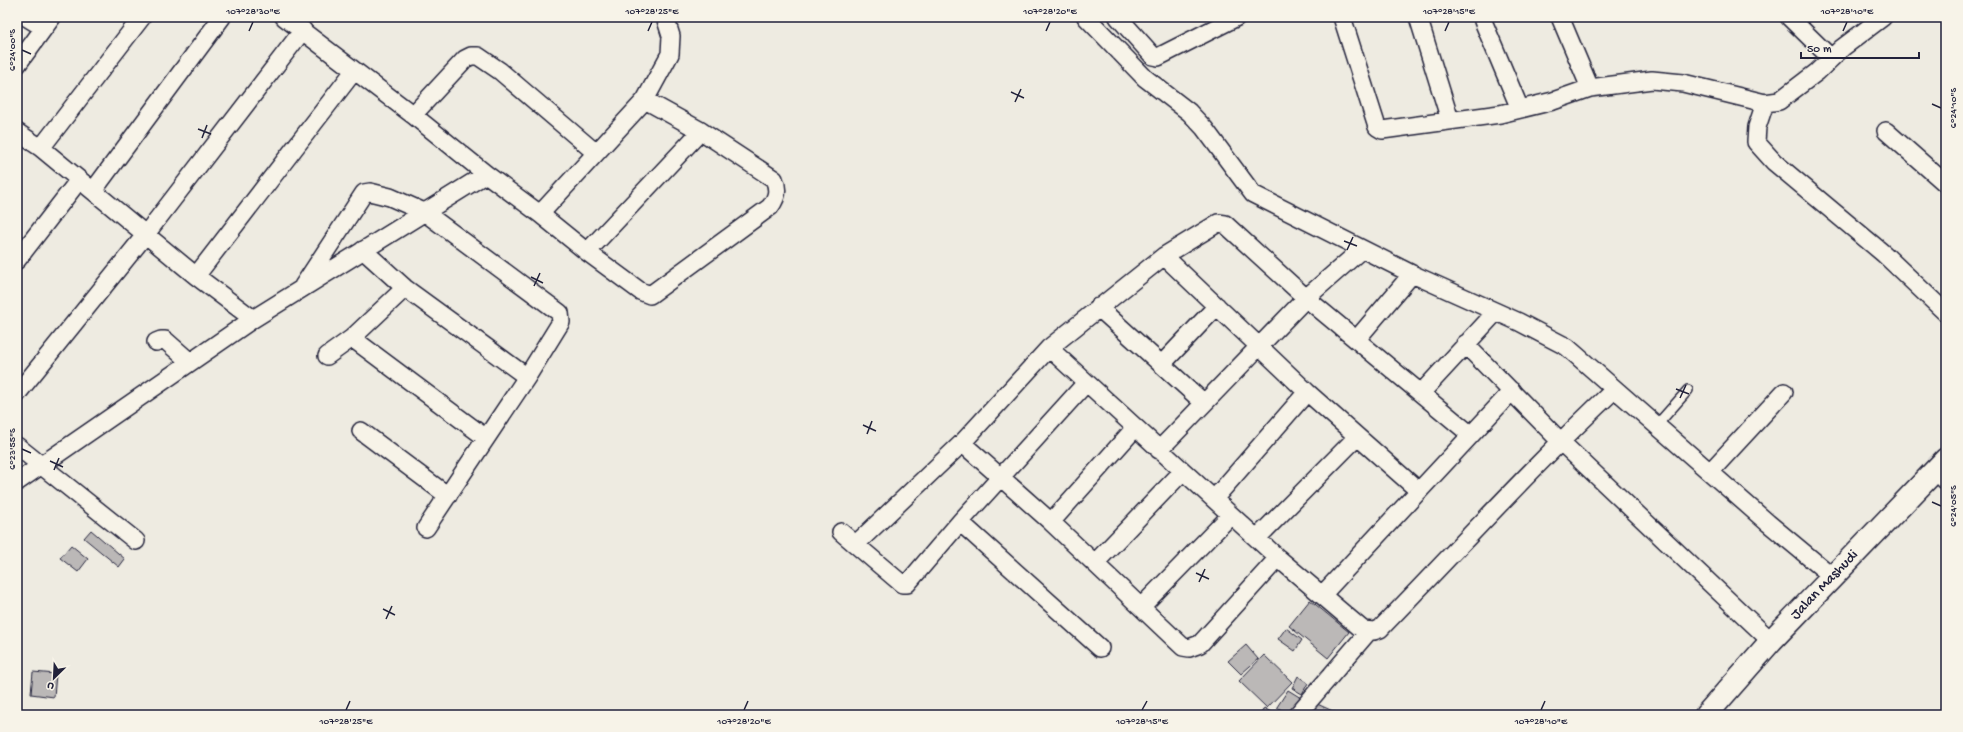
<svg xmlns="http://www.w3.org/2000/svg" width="1963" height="732" font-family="'Gochi Hand',sans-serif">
<rect width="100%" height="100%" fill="#eeebe1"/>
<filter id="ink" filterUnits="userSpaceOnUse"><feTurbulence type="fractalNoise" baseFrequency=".025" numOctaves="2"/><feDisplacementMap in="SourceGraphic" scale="8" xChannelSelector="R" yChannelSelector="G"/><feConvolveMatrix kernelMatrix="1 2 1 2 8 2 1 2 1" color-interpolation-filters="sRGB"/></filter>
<g filter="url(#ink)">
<path fill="#bbb8b7" stroke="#22223b" d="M91,530L125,559L119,567L84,538Z
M71,545L88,559L78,572L60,558Z
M1310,600L1349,632L1328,658L1289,626Z
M1286,628L1302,640L1295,651L1278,639Z
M1246,645L1258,659L1241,674L1228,661Z
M1264,655L1292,682L1267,708L1239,681Z
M33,672L56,674L54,697L31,694Z
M1298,676L1308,683L1302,694L1292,688Z
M1288,690L1301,698L1289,715L1277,707Z
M1315,703L1335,712L1333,715H1309Z
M1264,708L1276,715H1260Z"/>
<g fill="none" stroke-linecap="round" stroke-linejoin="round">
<defs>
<path id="lane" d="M1656,426L1688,390"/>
<path id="street" d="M26,17L44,28
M284,17L413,115L486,174L540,214L587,252L640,291L650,295L770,207C777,198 779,190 774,179L701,131L645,100
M1086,17L1145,78L1189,112L1204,128L1253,194L1412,274L1519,322L1567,347L1768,523L1833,577
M1118,17L1153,56L1158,57L1237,17
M1342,17L1377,127L1382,130L1500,114L1553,101L1590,88L1652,80L1683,83L1765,103
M1418,17L1450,120
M1485,17L1483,21L1520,109
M1560,17L1590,88
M1789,17L1831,58
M1883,17L1842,48L1817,72L1779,101L1765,103L1757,127L1756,142L1774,162L1884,254L1946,313
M17,65L52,17
M413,115L465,59L471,56H478L500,71L596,153
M1886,131L1946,184
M17,132L41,148L196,276L253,319
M41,148L142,17
M93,191L222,17
M540,214L645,100L670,54L671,36L665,17
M363,250L405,288L527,377L426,528
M587,252L701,131
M1164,256L1307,392L1419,491
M17,260L79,180
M196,276L354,71
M303,286L364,193L370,192L390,197L424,212L560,313L561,322L527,377
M1098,307L1204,403
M352,338L486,438
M1357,339L1412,274
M156,342L161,340H165L190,362
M1465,344L1560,441L1771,641
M1049,348L1278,558L1363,630L1374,631L1380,629C1458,549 1533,466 1615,389
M327,356L352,338L405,288
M1162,364L1217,306
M1422,392L1496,312
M17,394L146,234L303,30
M361,431L448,496
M962,443L1051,522L1183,647L1189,648L1200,644L1278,558
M17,446L136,541
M1159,450L1306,298L1362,249
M1935,470L1946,481
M1710,472L1784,392
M17,482L253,319L486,174
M1214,499L1307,392
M960,522L1100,648
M1051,522L1135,428
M841,532L902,584H907L960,522L1086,383
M1257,538L1357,437
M856,544L962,443L1049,348L1164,256L1218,223L1225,224L1306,298L1471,435
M1095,563L1183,471
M1323,594L1512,391
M1142,606L1231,515
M1297,715L1369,631"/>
<g id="secondary">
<path id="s1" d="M1706,715L1771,641L1946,459"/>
</g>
</defs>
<use href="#lane" stroke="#22223b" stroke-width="12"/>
<use href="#street" stroke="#22223b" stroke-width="20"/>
<use href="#secondary" stroke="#22223b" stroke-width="25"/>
<use href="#lane" stroke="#f7f3e8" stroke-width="9"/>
<use href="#street" stroke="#f7f3e8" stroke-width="17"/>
<use href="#secondary" stroke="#f7f3e8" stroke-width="22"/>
</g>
</g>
<path fill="none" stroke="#22223b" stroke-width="1.5" d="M249,31L253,22M648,31L652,22M1046,31L1050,22M1445,31L1449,22M1843,31L1847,22M22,50L31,54M1011,92L1024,98M1015,102L1021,89M1932,104L1941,108M198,129L211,134M202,138L207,125M1344,241L1357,246M1347,250L1353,237M531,277L543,283M534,286L540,273M1676,389L1689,394M1680,398L1686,385M863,425L876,431M867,434L872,421M22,449L31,453M50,461L63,467M54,470L59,458M1932,502L1941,506M1196,573L1209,579M1199,582L1205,569M383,609L395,615M386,619L392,606M346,710L350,701M744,710L748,701M1142,710L1147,701M1541,710L1545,701"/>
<g text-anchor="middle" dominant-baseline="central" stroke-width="3" stroke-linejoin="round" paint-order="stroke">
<g font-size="15" fill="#22223b" stroke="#f7f3e8">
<text stroke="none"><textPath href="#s1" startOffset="176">Jalan Mashudi</textPath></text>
</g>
</g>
<rect width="1963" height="732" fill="none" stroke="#f7f3e8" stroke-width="44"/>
<g transform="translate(54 678) rotate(204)" stroke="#f7f3e8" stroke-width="3" paint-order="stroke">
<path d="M0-3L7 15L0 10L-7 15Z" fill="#22223b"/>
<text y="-6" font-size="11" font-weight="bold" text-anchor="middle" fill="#22223b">U</text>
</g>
<path d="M1801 52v6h118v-6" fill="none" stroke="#22223b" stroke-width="2"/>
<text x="1807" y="52" font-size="12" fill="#22223b" stroke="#f7f3e8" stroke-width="3" paint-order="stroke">50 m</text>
<rect x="22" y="22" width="1919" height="688" fill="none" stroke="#22223b" stroke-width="1.5"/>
<g font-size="10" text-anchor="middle" fill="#22223b">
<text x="253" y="14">107°28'30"E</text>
<text x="652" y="14">107°28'25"E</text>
<text x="1050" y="14">107°28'20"E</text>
<text x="1449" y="14">107°28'15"E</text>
<text x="1847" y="14">107°28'10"E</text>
<text transform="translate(11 50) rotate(-90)" y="4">6°24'00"S</text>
<text transform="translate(1952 108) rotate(-90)" y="4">6°24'10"S</text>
<text transform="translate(11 449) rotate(-90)" y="4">6°23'55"S</text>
<text transform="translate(1952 506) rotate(-90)" y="4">6°24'05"S</text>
<text x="346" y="724">107°28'25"E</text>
<text x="744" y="724">107°28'20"E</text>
<text x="1142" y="724">107°28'15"E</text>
<text x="1541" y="724">107°28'10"E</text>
</g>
</svg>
